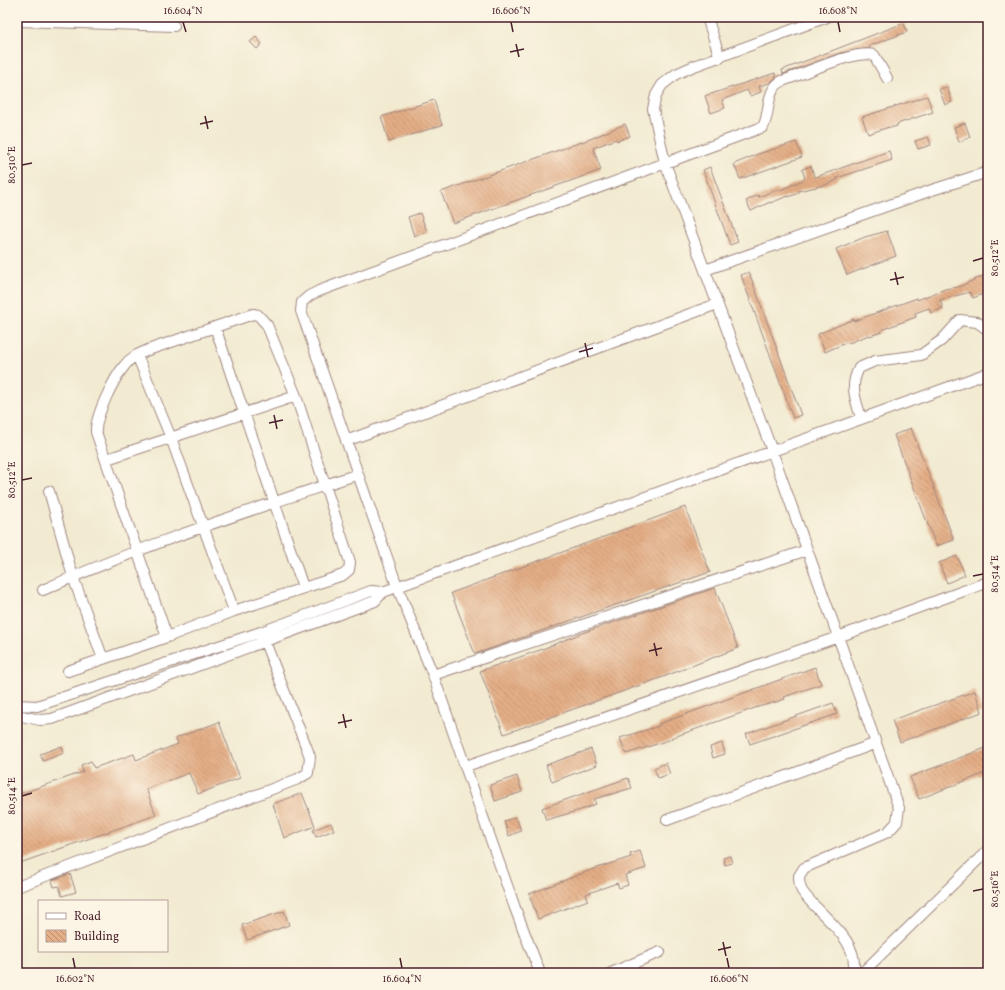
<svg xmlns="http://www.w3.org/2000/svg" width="1005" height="990" font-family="Vollkorn,serif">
<defs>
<pattern id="building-back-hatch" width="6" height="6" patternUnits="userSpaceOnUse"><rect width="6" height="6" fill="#e4ae86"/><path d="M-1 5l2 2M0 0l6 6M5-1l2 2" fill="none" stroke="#bb8d6e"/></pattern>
</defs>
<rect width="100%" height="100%" fill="#fcf5e5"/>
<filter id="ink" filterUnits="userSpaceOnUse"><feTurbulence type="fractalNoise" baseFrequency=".025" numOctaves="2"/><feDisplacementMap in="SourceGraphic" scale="8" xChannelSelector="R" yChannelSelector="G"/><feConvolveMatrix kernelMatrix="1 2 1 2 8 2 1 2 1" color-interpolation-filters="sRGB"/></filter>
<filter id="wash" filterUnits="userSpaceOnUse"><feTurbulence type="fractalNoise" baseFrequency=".012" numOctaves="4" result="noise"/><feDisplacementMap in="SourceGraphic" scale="16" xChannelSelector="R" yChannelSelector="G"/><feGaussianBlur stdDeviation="0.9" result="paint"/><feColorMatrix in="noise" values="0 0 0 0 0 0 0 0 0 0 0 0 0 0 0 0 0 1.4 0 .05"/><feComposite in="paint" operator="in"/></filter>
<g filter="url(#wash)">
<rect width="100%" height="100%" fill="#f2ebd2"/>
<g id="blocks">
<path fill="url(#building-back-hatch)" d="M904,23L907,32L869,46L870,48L840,53L783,74L782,70Z
M256,37L262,44L257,49L250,42Z
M775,73L776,77L770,83L759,86L761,92L750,96L747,90L722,100L725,108L711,113L705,96Z
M947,87L952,102L945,105L939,89Z
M927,96L933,112L897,124V126L890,128L889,127L868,134L862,117Z
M434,100L442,125L389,142L381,117Z
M965,123L970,137L959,142L954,127Z
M625,124L630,136L617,141L616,139L593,148L601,170L453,223L441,192L590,139Z
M928,137L931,145L918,149L915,141Z
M796,142L802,157L740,179L734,164L758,154Z
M889,151L892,160L837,178V180L825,185L798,191L799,193L788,197V196L770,203V202L751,211L746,201L758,195L759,197L777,189L778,191L803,180L805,178L802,169L811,166L814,176L816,177Z
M710,167L738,242L730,245L703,170Z
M420,213L427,232L414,236L408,217Z
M887,231L896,256L847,275L836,249L865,237Z
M749,272L801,415L793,418L741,275Z
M988,274V292L973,298L970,292L940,300L943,308L931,313L929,308L915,313L916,317L881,330L882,332L870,336L869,335L849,343L848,342L825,352L818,334L854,319V321L917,298V300L945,289L958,287Z
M911,428L954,540L936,546L894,435Z
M685,507L710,572L475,654L451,593Z
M957,556L965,575L947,583L939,563Z
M715,588L738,648L663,677L504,734L480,671L540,650L582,633Z
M815,667L821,684L784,697L785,699L776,702L758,707L671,738L672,739L626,754L620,738L659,726V724Z
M975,691L982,712L900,742L892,720Z
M833,703L837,714L750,744L746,734Z
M219,722L240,778L198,794L189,773L146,789L156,815L17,864V795L83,772L81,765L91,761L94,768L134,754L136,760L178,744L176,738Z
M722,743L725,754L713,758L710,747Z
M62,746L64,753L43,761L40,754Z
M988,747V772L919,799L910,777Z
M591,749L597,765L552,782L546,765Z
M666,763L670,774L658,778L654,768Z
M517,776L522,792L495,801L490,785Z
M628,778L632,788L594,799L596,804L584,809L546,820L542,808Z
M302,793L315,826L284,838L273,804Z
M516,817L521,831L509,836L504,821Z
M331,823L334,830L316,837L313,830Z
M640,851L646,868L625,875L628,885L619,888L617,883L586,894L588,900L538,919L529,894L591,870L631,857L630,854Z
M730,856L732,863L725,865L723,858Z
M70,874L76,892L62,896L59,886L54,887L52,880Z
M284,911L289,925L247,940L242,925Z"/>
</g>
</g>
<g filter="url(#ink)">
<use href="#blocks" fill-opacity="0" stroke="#9e857e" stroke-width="1"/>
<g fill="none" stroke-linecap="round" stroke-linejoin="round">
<defs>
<path id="minor" d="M707,17L720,58
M827,17L694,66L676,74L662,85L656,95L653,109L665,163L772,451L899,808L897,822L888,832L804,868L799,876C799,880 800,887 802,891C819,916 861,939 853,973
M17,21L174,26
M705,270L932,190L988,172
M215,327L303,587
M137,355L171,438L234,611
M861,418C856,399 849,387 859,368L875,361L921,355L942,340L960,320L977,322L988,330
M346,441L717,304
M107,459L296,396
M49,491L73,577L103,659
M43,590C145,544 252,510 358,474
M68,671L167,637L234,611L343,575L349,570L350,562L296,396L267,325L258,315L253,314L148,350C139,354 131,357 125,365C114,378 95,416 96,432L167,637
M433,675L807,550
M17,705L37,706L261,632L371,591L383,592L988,373
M17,715L40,720L52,719L375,601L383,592
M466,766L838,637L988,582
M667,820L874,744
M17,887L298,779L308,773L310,757L306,746L261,632
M540,973L515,908L433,675L397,586L306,325L301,311L302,302L309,296L319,291L763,127C771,112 765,90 782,81C804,74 853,50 874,55L887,78
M611,973L660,952
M862,973L988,850"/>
</defs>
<use href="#minor" stroke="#9e857e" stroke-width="12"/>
<use href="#minor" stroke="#fff" stroke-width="10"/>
</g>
</g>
<path fill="none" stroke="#4a1f2b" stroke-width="1.5" d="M183,22L186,32M511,22L513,32M838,22L840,32M516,44L519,57M510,52L524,49M205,116L208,129M200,124L213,121M22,165L32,163M973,261L983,258M895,272L898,285M890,280L904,277M585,343L588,357M579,352L593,348M274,415L277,429M269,423L283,420M22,480L32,478M973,576L983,574M654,643L657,656M649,651L662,648M343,714L346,728M338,723L352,720M22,796L32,793M973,891L983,889M723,942L726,956M718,950L731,947M73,958L75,968M400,958L402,968M727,958L729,968"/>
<rect width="1005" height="990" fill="none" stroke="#fcf5e5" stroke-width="44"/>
<rect x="38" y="900" width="130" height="52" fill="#fcf5e5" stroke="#b59f9b"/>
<rect x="46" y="913" width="20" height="6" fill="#ffffff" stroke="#b59f9b"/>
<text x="74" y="920" font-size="12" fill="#4a1f2b">Road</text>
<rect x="46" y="930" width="20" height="12" fill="url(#building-back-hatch)" stroke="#b59f9b"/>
<text x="74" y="940" font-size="12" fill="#4a1f2b">Building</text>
<rect x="22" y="22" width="961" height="946" fill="none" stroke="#4a1f2b" stroke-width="1.5"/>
<g font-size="10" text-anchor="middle" fill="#4a1f2b">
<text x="183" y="14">16.604°N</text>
<text x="511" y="14">16.606°N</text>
<text x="838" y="14">16.608°N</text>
<text transform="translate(11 165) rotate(-90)" y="4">80.510°E</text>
<text transform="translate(994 258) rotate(-90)" y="4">80.512°E</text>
<text transform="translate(11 480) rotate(-90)" y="4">80.512°E</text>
<text transform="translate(994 574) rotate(-90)" y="4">80.514°E</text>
<text transform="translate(11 796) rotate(-90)" y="4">80.514°E</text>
<text transform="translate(994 889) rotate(-90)" y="4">80.516°E</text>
<text x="75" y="982">16.602°N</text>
<text x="402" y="982">16.604°N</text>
<text x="729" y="982">16.606°N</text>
</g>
</svg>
